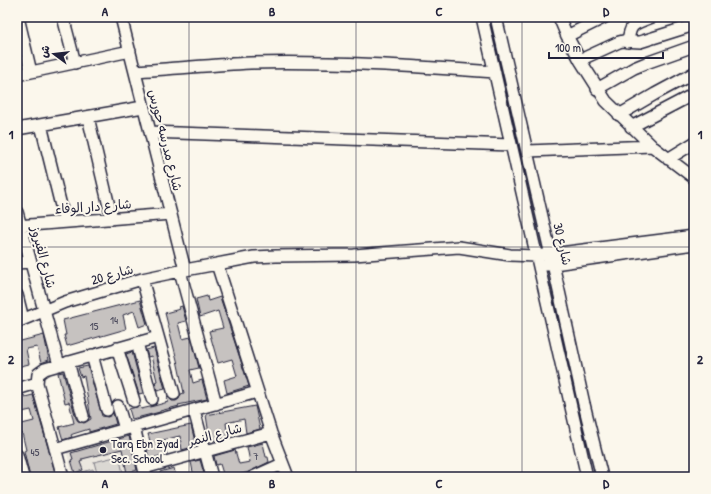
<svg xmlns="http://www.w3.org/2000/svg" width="711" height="494" font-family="'Patrick Hand','Playpen Sans Arabic',sans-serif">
<rect width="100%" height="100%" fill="#fbf7ec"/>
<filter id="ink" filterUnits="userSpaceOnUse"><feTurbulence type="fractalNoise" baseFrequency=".025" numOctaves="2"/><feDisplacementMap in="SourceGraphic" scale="8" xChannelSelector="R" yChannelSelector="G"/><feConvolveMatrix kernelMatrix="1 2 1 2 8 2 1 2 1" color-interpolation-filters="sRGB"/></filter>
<g filter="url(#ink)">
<path fill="#ebe7df" d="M133,427L143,477H73L65,447Z"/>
<path fill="#dbd8d3" stroke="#7e7d87" d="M119,456L123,473L110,477H98L94,462Z
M93,469L95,477H76L75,474Z"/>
<path fill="#c6c2c0" stroke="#22223b" d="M207,296L208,301L220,297L249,386L227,393L224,380L237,376L232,359L218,363L209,331L223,328L218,311L200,317L196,299Z
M140,300L147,324L139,327L134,311L123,315L126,329L67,346L64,335H66L63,320Z
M182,306L186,321L178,323L182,339L191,337L199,368L190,370L193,383L202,380L207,399L178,405L179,406L160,411V412L132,419L129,409L140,406L141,409L154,406L168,402L167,398L168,397L172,401H176L179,399L181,394L184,393L177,360L165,313L180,309L179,307Z
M44,335L49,360L41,363L37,347L26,349L29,364L17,367V342Z
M154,348L165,389L157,391L155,382L157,381L151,356L148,357L146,350Z
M132,352L143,393L139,394L126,354Z
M88,366L102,416L108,417L113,413L116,424L89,432V429L73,434L71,435L72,437L63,440L59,427L74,423L69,402L65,403L58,373L63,372L76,418L78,421L84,423L91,419L84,376L81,377L78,368Z
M24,395L25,397L33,395L56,476L30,477L24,451L26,450L22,433H20L18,425L34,421L31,410L17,413V396Z
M255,406L260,429L246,433L244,419L226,423L228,438L210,441L206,415Z
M191,425L196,446L182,450L180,436L171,438L163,440L167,454L149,459L147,450L152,448L148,434Z
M129,436L137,470L127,473L122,449L82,459V461L80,462L83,470L75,473L71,460L73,459L71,453Z
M263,443L266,457H268L269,462L249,472L231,477H224L220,464L216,465L214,456L235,450L239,464L250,462L247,447Z
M200,460L205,477H194L191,462Z
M174,468L176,477H161L160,472Z"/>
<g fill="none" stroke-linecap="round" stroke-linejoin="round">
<defs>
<path id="minor" d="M18,17L31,72
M63,17L75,63
M121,17L185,270
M482,17L587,477
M496,17L553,264L584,404L602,477
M559,17L567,36L580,60L606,101L652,146L694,178
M567,36L605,17
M628,42C630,22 635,24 652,17
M580,60L619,42L623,41L640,42L694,25
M135,71C173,69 211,65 250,63C332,61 413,66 495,72
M17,75L130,51
M597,89L634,68L646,63L694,46
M619,115L655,94L694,73
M88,117L112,219
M41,125L65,222
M631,127L694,94
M17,129L143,107
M150,132L511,145
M528,151L652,146
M668,159L694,143
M17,212L59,365
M17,226L171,214
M17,263L30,262
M217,264L271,433L288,477
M547,265L694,244
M180,271L216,404
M142,279L174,394
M17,295L23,319
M17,322L65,302L142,279L180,271L254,257L276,256L354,255L459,247L510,255L536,256L694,236
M137,343L152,399
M117,348L134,401
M92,355L107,410
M68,362L83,416
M17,389L37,383
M118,406L125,429
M194,410L212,477
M134,427L146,477
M55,449L257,392
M17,455L23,477
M144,468L271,433
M63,477L37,383L38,374L45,369L158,337
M253,477L282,464"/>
</defs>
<use href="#minor" stroke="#22223b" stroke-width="14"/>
<use href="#minor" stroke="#fbf7ec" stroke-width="11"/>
</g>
</g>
<path fill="none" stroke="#22223b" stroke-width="1" stroke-opacity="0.55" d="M189,17V477M356,17V477M522,17V477M17,247H694"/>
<circle fill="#22223b" stroke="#fbf7ec" stroke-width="1.5" cx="103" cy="450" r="4"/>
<g text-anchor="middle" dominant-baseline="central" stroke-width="4" stroke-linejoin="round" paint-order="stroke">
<g font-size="11" fill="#4b4a5c">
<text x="114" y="320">14</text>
<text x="94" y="326">15</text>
<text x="35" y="452">45</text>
<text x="256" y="456">7</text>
</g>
<g font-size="13" fill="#22223b" stroke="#fbf7ec">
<text transform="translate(166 140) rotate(76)">شارع مدرسه حورس</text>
<text transform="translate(93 206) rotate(-4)">شارع دار الوفاء</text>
<text transform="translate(563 244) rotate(77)">شارع 30</text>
<text transform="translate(44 257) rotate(75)">شارع الفيروز</text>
<text transform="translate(112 274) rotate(-16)">شارع 20</text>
<text transform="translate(215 434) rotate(-15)">شارع النمر</text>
</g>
<g font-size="13" fill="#22223b" stroke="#fbf7ec" text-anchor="start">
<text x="111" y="443">Tarq Ebn Zyad<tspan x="111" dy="15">Sec. School</tspan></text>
</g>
</g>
<rect width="711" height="494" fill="none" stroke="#fbf7ec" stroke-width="44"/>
<g transform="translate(54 54) rotate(285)" stroke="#fbf7ec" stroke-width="3" paint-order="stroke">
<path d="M0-3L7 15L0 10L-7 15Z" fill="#22223b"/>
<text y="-6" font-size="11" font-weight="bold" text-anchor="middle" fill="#22223b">ش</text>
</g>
<path d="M549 52v6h114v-6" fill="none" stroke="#22223b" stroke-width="2"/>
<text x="555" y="52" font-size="12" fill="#22223b" stroke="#fbf7ec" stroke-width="3" paint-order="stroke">100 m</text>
<rect x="22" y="22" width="667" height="450" fill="none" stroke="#22223b" stroke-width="1.5"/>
<g font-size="13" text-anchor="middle" font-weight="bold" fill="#22223b">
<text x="105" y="16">A</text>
<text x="272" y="16">B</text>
<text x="439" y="16">C</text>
<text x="606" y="16">D</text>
<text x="11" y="139">1</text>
<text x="700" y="139">1</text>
<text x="11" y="364">2</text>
<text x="700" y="364">2</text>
<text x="105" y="488">A</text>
<text x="272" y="488">B</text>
<text x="439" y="488">C</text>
<text x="606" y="488">D</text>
</g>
</svg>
